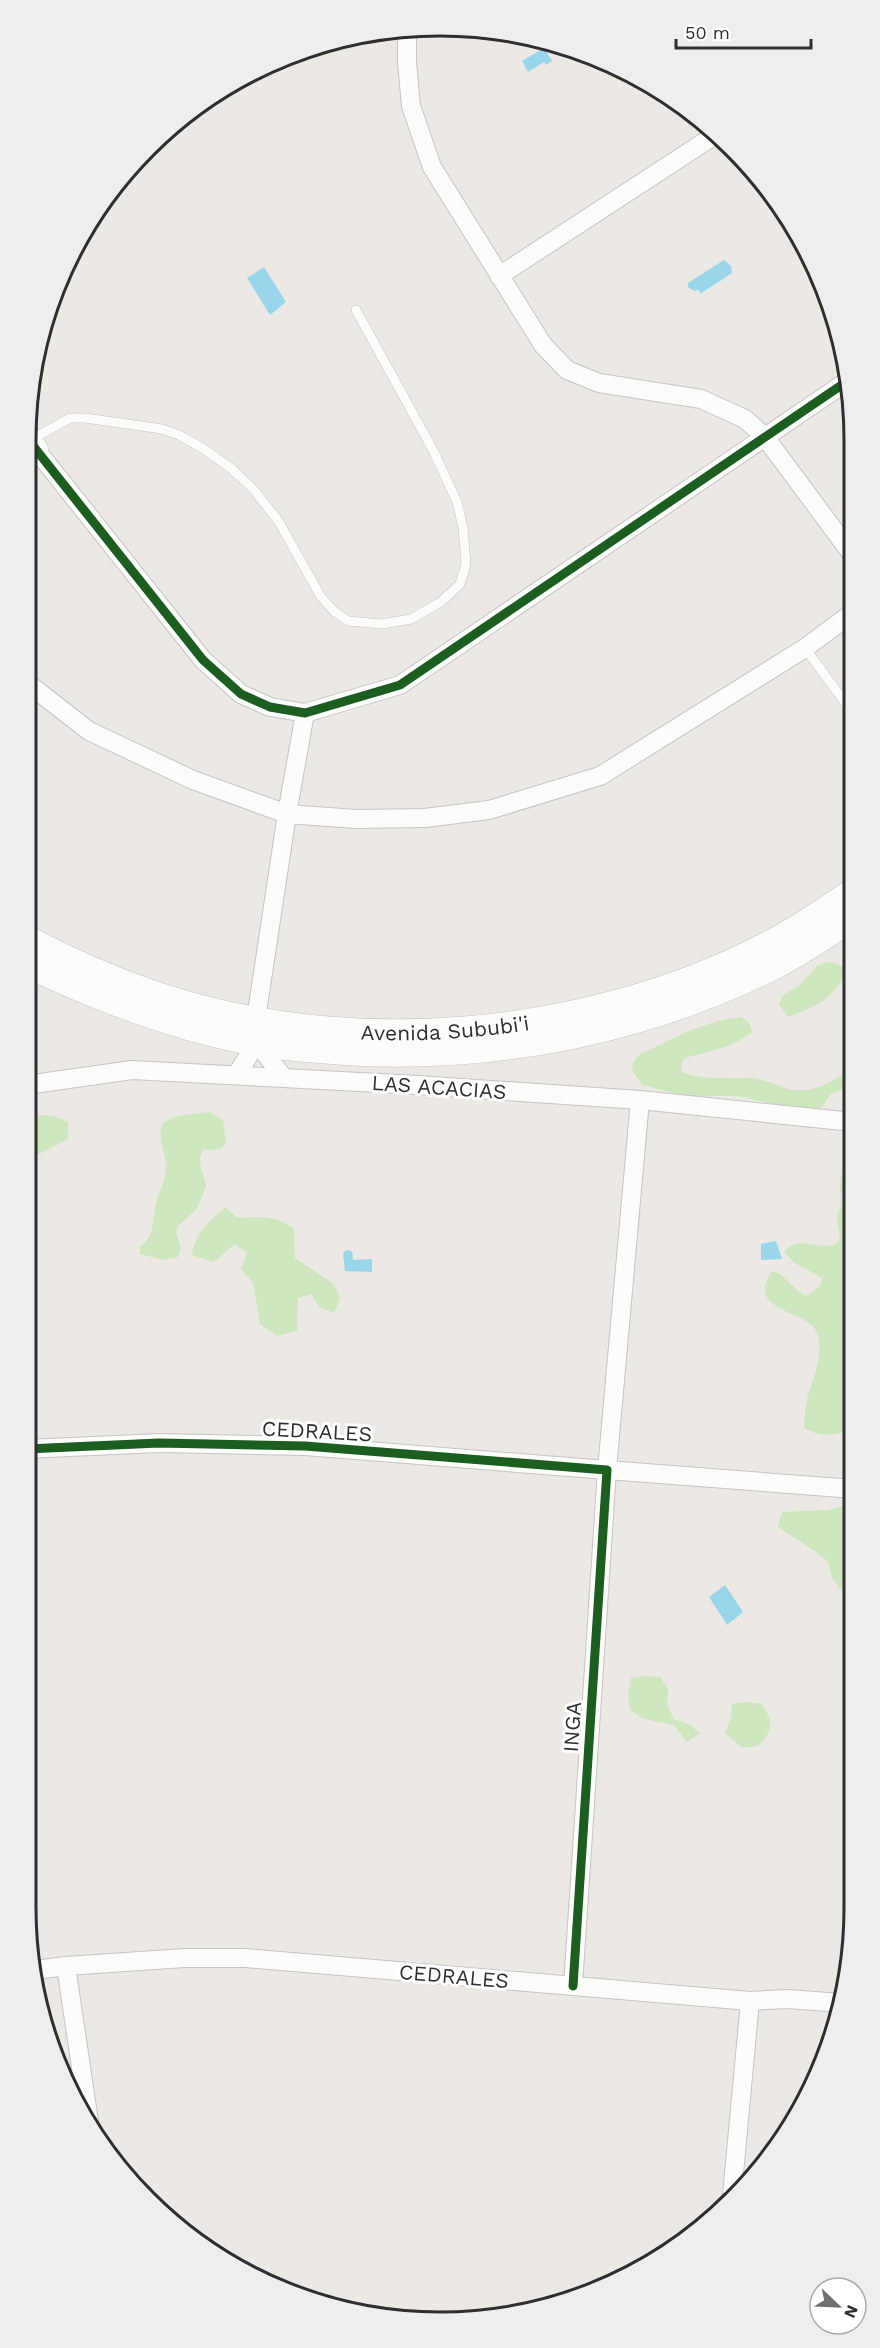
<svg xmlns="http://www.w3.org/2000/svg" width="880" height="2348" font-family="'Work Sans',sans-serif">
<rect width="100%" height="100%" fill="#ece8e4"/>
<path fill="#cee6be" d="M833,962L849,970L851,977L843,979C828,1002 814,1007 788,1017L779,1004L782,996L800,985L817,966L824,963Z
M740,1017C748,1020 751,1024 752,1033L729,1046L685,1058L681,1064L682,1072C705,1081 728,1077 752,1078C764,1079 776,1085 788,1089C811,1095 834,1081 853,1068V1084L830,1095L822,1107L816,1109L781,1106L739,1096H685L642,1085L632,1070L633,1063L639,1055L686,1032L717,1021Z
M209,1112L223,1120L226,1143L220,1149L203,1150C196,1164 204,1173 206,1187L196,1210L178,1226L176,1233L181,1248L178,1257L163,1260L140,1254V1247C145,1243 148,1239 151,1232C154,1222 154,1210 157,1200C160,1190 166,1179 166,1169C167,1152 156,1139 163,1123L177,1116Z
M39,1115L54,1116L68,1122V1139L39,1154L26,1159V1121Z
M853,1168V1430C833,1435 823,1438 804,1428C805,1421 804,1413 806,1405C810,1380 828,1354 815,1329C806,1314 761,1310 765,1287C767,1279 767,1276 773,1271C785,1274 792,1289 806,1296L820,1286L822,1278L795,1263L784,1252C796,1235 814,1249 832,1245C846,1241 836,1226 837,1217C838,1212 841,1208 841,1203C841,1194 839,1185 841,1176Z
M225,1207L236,1217C262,1219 271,1212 294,1229L295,1258L334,1284L340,1298L334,1313L319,1307L311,1294L298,1298L297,1331L277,1336L260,1324L253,1283L241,1269L247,1253L235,1244L214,1262L192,1255C196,1231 208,1223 225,1207Z
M842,1506L854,1511V1607L832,1578L828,1562L816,1552L778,1527L782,1512L828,1510Z
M646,1676L660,1677L668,1689L667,1705L674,1719L688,1724L700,1733L687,1742L674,1725L644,1719L630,1710L628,1694L631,1678Z
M746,1702L762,1704C774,1723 773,1731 758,1746L742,1748L725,1733L731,1719L732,1704Z"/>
<path fill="#99d6ec" d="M544,48L552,61L546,65L544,62L528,72L522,61Z
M724,260L731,266L732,273L700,294L699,290L694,291L688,287V283Z
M264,267L286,302L270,315L247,278Z
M776,1241L782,1259L761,1260V1244Z
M346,1250L352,1251L353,1260L372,1259V1272L345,1271L343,1254Z
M725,1585L743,1612L727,1625L709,1597Z"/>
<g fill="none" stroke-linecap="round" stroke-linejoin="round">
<defs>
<path id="lane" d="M29,441L70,418H85L162,429L179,435L204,449L232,469L254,490L279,522L321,597L335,612L348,621L382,624L411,619L441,602L460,584L466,564L463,527L457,502L433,450L356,310
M805,648L852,712"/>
<path id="street" d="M407,28V62L411,106L432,167L543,345L567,370L599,383L701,399L745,419L765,437L851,553
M499,276L715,135
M26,437L203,660L241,694L270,707L305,713L400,685L849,380
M26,682L89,731L193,780L287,814L356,819L425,818L489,810L600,776L805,648L851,614
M236,1075L257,1043
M284,1078L257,1043L256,1019L287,814L305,713
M26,1085L132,1070L417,1085L640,1100L853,1122
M640,1100L607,1470L854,1489
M26,1449L159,1443L305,1446L607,1470L573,1986
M66,1966L185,1958H245L750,2001L787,1999L842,2003
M36,1970L66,1966L90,2128
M732,2195L750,2001"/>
<g id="secondary">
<path d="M26,457L35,450"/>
<path id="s1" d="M26,938C67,960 110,979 154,994C349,1060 585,1039 767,945C797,930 824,911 852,892"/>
<path d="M26,964C99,999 177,1029 257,1043C291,1049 327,1051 361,1053C504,1059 646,1030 775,966C802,952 827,935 852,918"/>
</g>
</defs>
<use href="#lane" stroke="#c5c4c5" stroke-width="10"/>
<use href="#street" stroke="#c5c4c5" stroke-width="20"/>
<use href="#secondary" stroke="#c5c4c5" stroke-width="27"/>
<use href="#lane" stroke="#fcfcfb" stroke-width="9"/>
<use href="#street" stroke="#fcfcfb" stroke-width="18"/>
<use href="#secondary" stroke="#fcfcfb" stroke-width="26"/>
<defs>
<path id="cycleway" d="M26,437L203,660L241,694L270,707L305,713L400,685L849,380
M26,1449L159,1443L305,1446L607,1470L573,1986"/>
</defs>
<use href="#cycleway" stroke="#fff" stroke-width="13"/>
<use href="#cycleway" stroke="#1b5e20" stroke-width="9"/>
</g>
<g text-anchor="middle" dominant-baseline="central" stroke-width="6" stroke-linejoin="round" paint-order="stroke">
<g font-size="21" fill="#2e2e2e" stroke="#fff">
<text stroke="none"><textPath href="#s1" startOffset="435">Avenida Sububi'i</textPath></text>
<text transform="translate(439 1087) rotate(4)">LAS ACACIAS</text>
<text transform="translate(317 1431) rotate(3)">CEDRALES</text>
<text transform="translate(572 1727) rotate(-86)">INGA</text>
<text transform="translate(454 1976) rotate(5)">CEDRALES</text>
</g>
</g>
<path d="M0 0H880V2348H0ZM440 36H440A404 404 0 0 1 844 440V1908A404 404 0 0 1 440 2312H440A404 404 0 0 1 36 1908V440A404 404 0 0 1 440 36Z" fill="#eee" fill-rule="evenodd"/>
<path fill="none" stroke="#2e2e2e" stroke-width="3" d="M440 36H440A404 404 0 0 1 844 440V1908A404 404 0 0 1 440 2312H440A404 404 0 0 1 36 1908V440A404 404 0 0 1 440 36Z"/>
<g transform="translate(838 2306) rotate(113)"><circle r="28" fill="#ffffff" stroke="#ababab" stroke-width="1.5"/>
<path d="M0-4.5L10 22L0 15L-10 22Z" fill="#706f6e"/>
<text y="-9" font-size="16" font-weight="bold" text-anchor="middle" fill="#2e2e2e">N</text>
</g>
<path d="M676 39v9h135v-9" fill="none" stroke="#2e2e2e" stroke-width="3"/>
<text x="685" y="39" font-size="18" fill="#2e2e2e" stroke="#ffffff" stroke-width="4.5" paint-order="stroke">50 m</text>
</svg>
